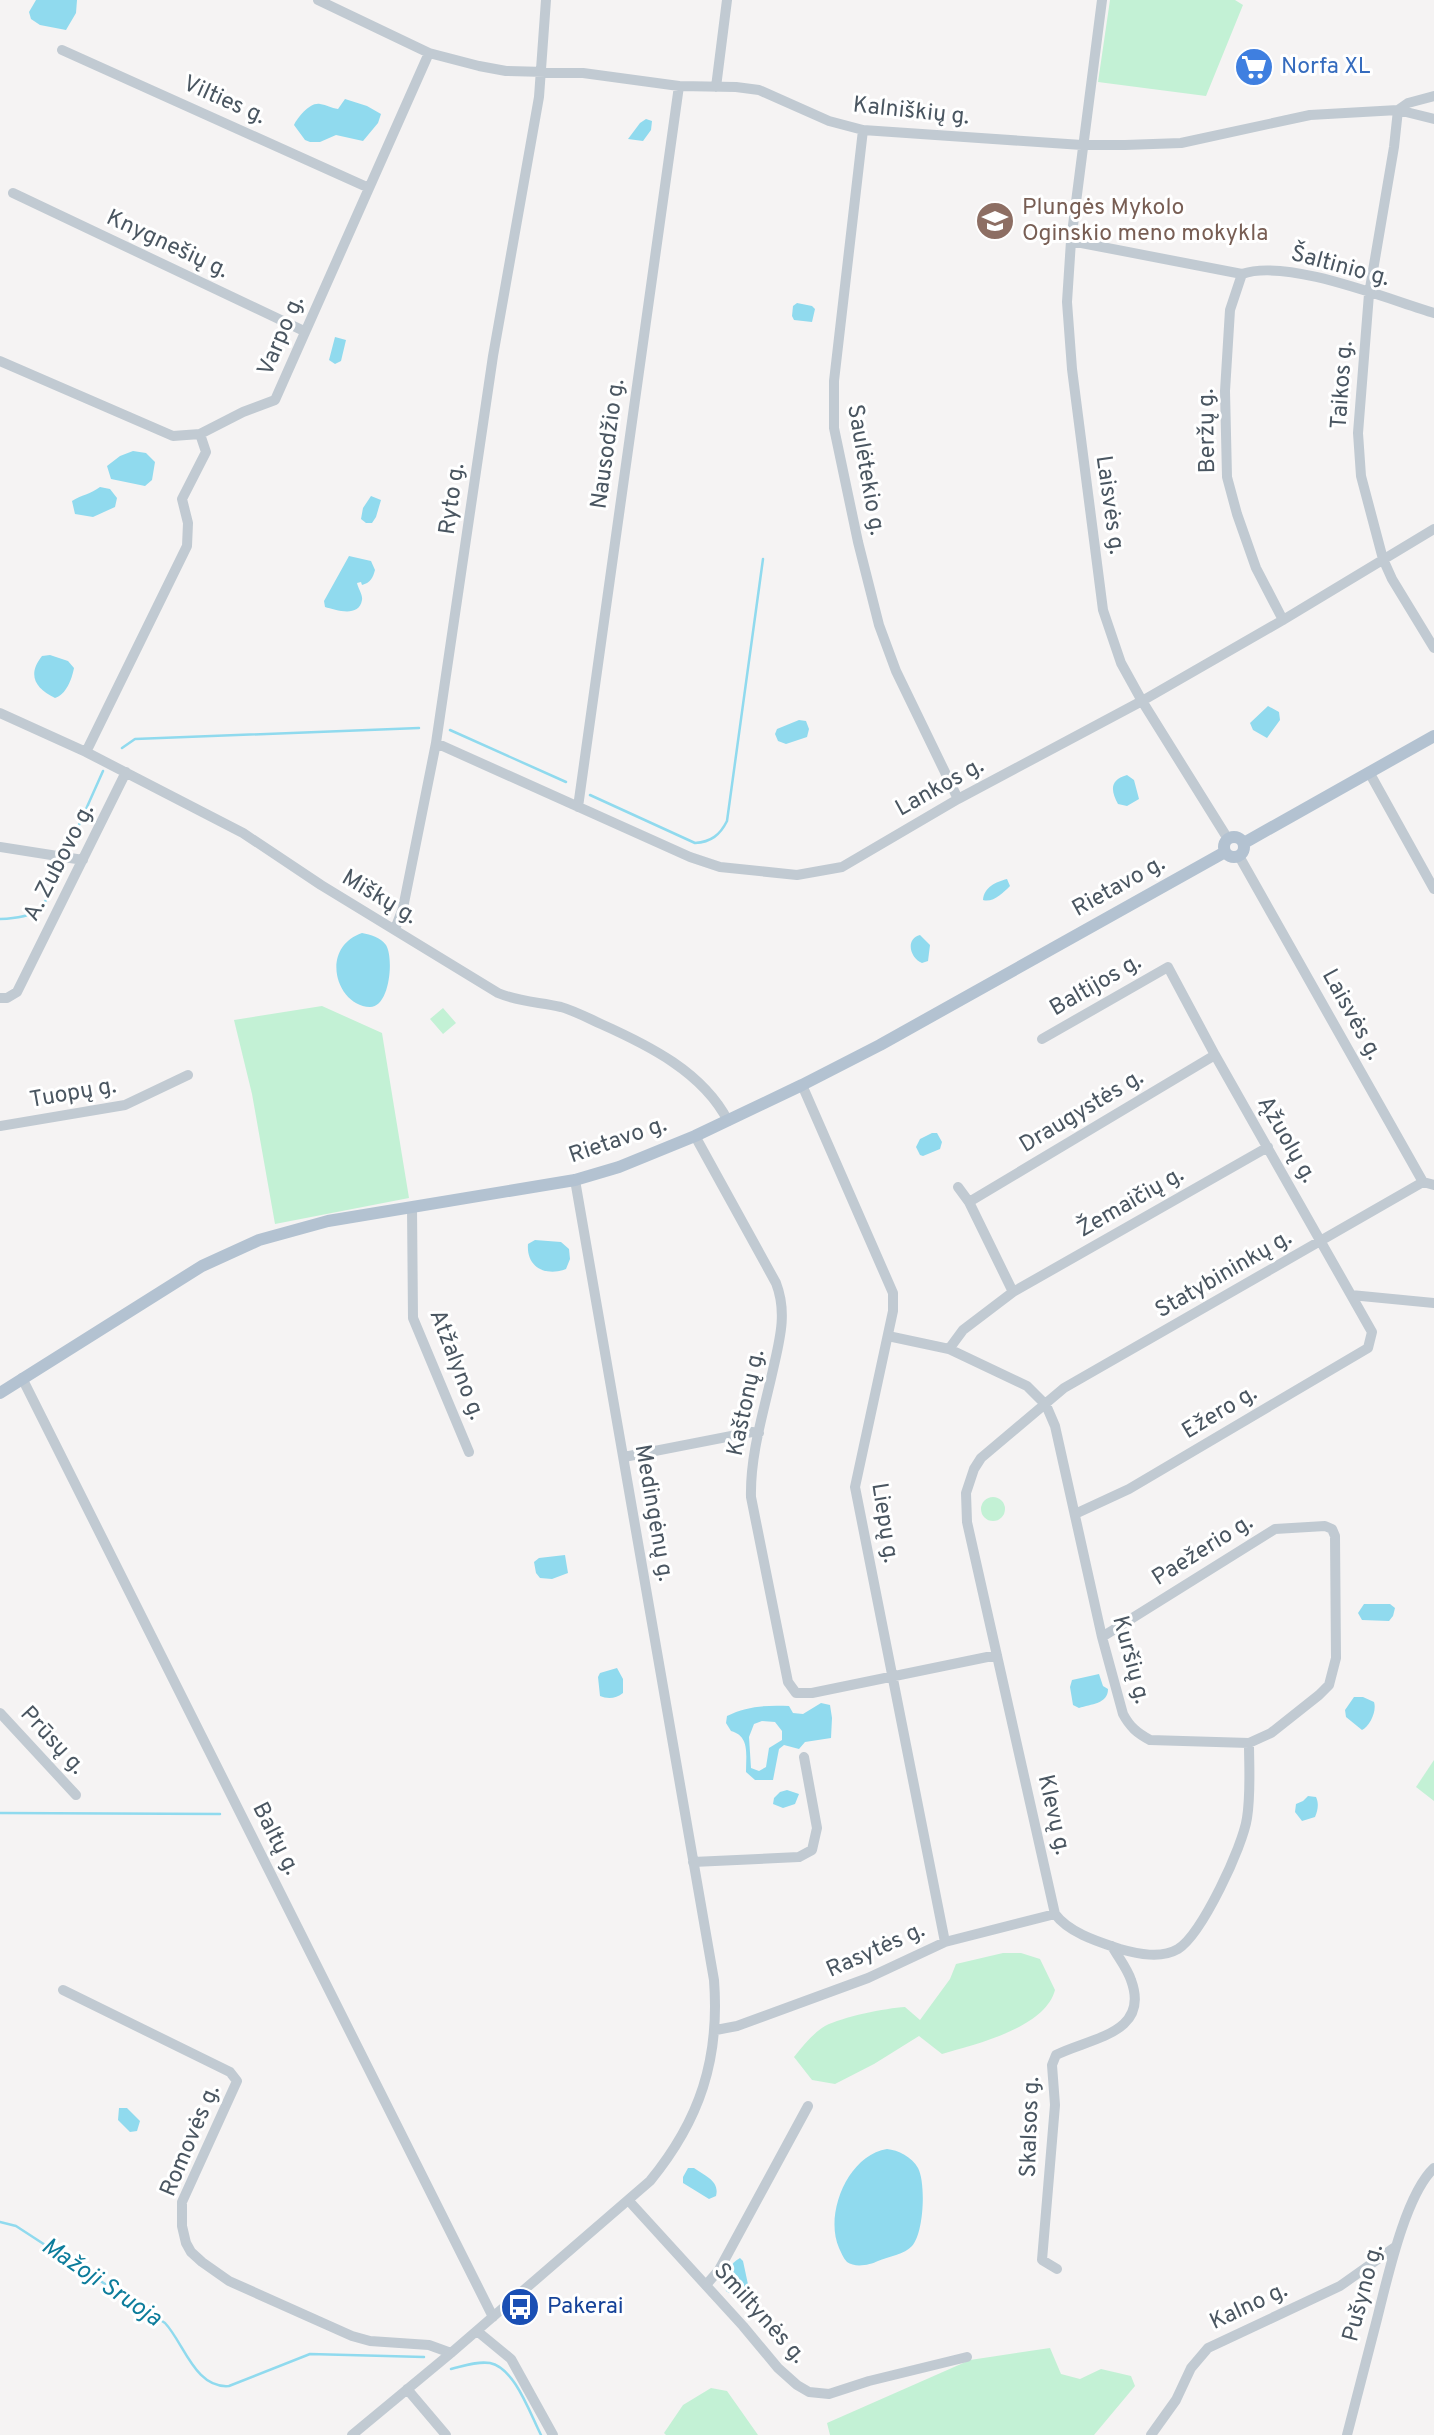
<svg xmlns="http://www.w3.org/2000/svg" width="1434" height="2435" font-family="Overpass,sans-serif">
<rect width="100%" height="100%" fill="#f5f3f3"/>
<path fill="#c3f1d5" d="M1110,0H1235L1243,5L1206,96L1098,82Z
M322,1006L382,1033L409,1198L275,1224L252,1094L234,1020Z
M443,1008L456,1023L443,1034L430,1019Z
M981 1509a12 12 0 1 1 24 0a12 12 0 1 1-24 0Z
M1434,1760V1801L1416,1787Z
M1003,1953H1021L1040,1959L1055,1990C1045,2028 976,2044 942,2054L919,2036L874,2064L835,2084L812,2080L794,2057C803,2046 813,2033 825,2026C842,2017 886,2008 905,2007L920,2020L950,1979L956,1964Z
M1050,2348L1061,2374L1080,2379L1101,2369L1131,2376L1135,2386L1094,2435H830L827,2423L970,2360Z
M711,2388L727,2391L758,2435H666L664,2433L683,2405Z"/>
<path fill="#90daee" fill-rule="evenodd" d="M36,0H77L76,13L66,30L40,25L31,19L29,12Z
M345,99L367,106L381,114L378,123L363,141L336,135L320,142H310L305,140L294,125C298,117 310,102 320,104C327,105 331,108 338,109Z
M646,119L652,121L651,130L643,141L628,139L640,123Z
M797,303L812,306L815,309L812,322L794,320L792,316L793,306Z
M335,337L346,340L341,361L335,364L329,360Z
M133,451L146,453L155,462L152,480L145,486L111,479L107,466L120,456Z
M100,487L110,489L117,498L115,507L93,517L75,514L72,501C81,495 91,494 100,487Z
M371,496L381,500L376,517L372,523H366L361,519L363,508Z
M349,556L371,561L375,570C373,578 370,583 362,585L361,582L357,583C358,588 363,595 362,600C359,618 336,610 325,607L324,601Z
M50,655L68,661L74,668C72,679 66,695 55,698C35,688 27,675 42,656Z
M1268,706L1279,712L1280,720L1267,738L1253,730L1250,723Z
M799,720L806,721L809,729L807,737L786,744L778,741L775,734L777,729Z
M1127,775L1134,780L1139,799L1127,806L1118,804C1111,791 1109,780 1127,775Z
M1007,879L1010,886C1003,893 993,903 983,900C984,887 996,882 1007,879Z
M362,933C371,935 380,937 386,945C394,958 390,1007 370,1007C336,1006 319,948 362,933Z
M920,935L930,945L928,961L922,963C910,958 905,939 920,935Z
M932,1133H937L942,1142L940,1149L923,1156L920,1155L916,1147L920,1139Z
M535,1240L561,1242L569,1249L570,1259L566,1269C546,1277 526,1267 528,1244Z
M565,1555L568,1573L552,1579L540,1578L536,1573L534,1562L539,1558Z
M1364,1604H1390L1395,1608L1393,1616L1389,1621L1362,1620L1358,1613Z
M617,1668L623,1679V1693C616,1699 607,1699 600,1696L598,1677L600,1673Z
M1099,1674L1103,1686L1108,1689C1108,1704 1091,1704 1079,1708L1073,1705L1070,1687L1072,1680Z
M1354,1697H1363L1374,1702C1377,1711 1370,1726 1362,1730L1346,1717L1345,1710Z
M821,1703L830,1705L832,1718L831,1738L805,1742L799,1749L784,1745L779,1749L773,1780H755L746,1772C746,1755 750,1736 731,1731L726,1723L727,1716C747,1706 767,1705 789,1706L793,1713L803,1714ZM762,1721L775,1722L782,1731V1740L769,1748L766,1767L759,1771L751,1768L749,1737L754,1724Z
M787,1790L799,1794L795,1804L783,1808L773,1804L774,1798L780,1792Z
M1308,1796L1316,1797C1319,1803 1318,1810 1315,1817L1302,1821L1295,1812L1296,1804L1303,1801Z
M119,2108H127L140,2121L137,2131L130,2132L118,2120Z
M887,2149C898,2150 912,2157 918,2168C926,2183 924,2233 912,2246C905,2254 888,2257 878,2261C870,2265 855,2268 847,2262C843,2258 841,2252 839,2248C824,2214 848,2155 887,2149Z
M688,2168H694C705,2176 720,2181 716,2196L709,2199L683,2183V2177Z
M740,2258L743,2261L749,2289L744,2296H734L726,2291C724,2279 728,2264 740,2258Z"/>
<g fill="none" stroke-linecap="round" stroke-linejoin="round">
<path stroke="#90daee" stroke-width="2.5" d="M450,730L566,782
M122,748L135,739L419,728
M590,795L695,843C711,842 720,835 727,821L763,559
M70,845L103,771
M0,919C48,917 43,905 61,866
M0,1813L220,1814
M0,2222L16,2226L165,2323C184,2343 195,2389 229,2386L310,2354L424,2357
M451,2369C464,2366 477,2361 490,2363C515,2368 530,2414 541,2435"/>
<path stroke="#c1cad2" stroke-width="10" d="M318,0L429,53L479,66L506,71L583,73L679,86L736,87L759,90L829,121L863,130L1082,145H1125L1181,143L1310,115L1398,110L1434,119
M1102,0L1071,241L1067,302L1072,369L1103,610L1121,663L1142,701L1228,839
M62,50L369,188
M716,87L727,0
M1398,110L1394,147L1369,294L1358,433L1361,476L1383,559L1392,579L1434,648
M1398,110L1408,103L1434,96
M863,130L834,381V428L858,542L879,625L896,671L958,799
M13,193L304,331
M1071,241L1242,274C1287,258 1387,299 1434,313
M1242,274L1230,310L1225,391L1227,477L1237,514L1256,568L1283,620
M0,361L173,436L200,434L243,412L275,400L429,53
M0,713L86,752L243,833L321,885L498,993C519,1002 539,1002 561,1007C575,1011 588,1018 601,1024C648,1045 703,1072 728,1121
M436,743L690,857L720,867L797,875L842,867L958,799L1142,701L1283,620L1434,529
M86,752L187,546L188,523L182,499L206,452L200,434
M1369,772L1434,889
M578,807L679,86
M0,847L83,860
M1239,856L1423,1182L1434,1185
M395,929L403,908L436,743L493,356L539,97L546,0
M0,998H7L17,992L126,772
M1042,1039L1168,967L1215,1055L1372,1332L1368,1348L1129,1489L1075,1514
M802,1085L893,1293V1311L855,1487L945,1942
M0,1126L125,1105L188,1075
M695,1136L776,1283C788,1314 779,1342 772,1374C763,1414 750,1456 751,1497L788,1682L796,1693H812L997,1655
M969,1202L1215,1055
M412,1207L413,1318L469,1452
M1013,1292L1268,1147
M1351,1295L1434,1303
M888,1336L949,1349L1027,1386L1046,1405L1055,1426L1102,1637L1123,1714C1130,1727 1137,1733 1150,1740L1249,1743L1271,1733L1319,1695L1329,1685L1336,1658L1335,1536L1332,1529L1325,1526L1275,1529L1102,1637
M949,1349L963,1330L1013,1292L969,1202L958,1187
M22,1378L493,2317
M624,1457L752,1432L759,1433
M0,1713L76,1795
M1249,1743C1249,1767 1251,1793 1247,1818C1243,1846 1202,1934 1178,1949C1161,1959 1138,1954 1120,1949C1099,1942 1069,1933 1055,1914L967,1522L966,1493L974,1469L981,1458L1064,1388L1423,1182
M693,1862L799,1857L812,1850L817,1828L804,1757
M63,1990L230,2072L237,2081L182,2202V2226L186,2243L191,2252L202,2262L229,2281L352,2336L370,2341L429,2345L451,2353
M716,2030L737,2026L868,1978L945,1942L1055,1914
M629,2201L743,2326L778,2368L797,2385L809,2392L829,2394L869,2381L967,2357
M1057,2269L1042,2260L1055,2105L1052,2065L1056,2055C1089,2038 1151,2034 1131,1980C1127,1968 1118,1957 1112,1946
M706,2285L719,2270L808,2106
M477,2331L511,2359L553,2435
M407,2389L446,2435
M352,2435L451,2353L650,2181C700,2120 720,2059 714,1980L575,1180
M1151,2435L1176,2400L1191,2368L1208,2348L1340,2286L1395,2247
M1347,2435C1357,2396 1367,2358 1377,2319C1387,2280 1405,2195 1434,2168"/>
<path stroke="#b3c2d1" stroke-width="12" d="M1224 847a10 10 0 1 1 20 0a10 10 0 1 1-20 0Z
M1244,843L1434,736
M0,1393L202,1266L259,1240L328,1221L575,1180L619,1167L695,1136L802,1085L880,1045L1225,852"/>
</g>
<defs>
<symbol id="supermarket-disc" viewBox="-11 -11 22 22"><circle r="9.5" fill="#3f7fe0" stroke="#fff"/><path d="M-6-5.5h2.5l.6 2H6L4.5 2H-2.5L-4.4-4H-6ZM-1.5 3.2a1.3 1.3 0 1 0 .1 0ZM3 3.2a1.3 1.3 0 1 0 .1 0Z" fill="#fff"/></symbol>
<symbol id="school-disc" viewBox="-11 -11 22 22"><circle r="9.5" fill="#8d6e63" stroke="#fff"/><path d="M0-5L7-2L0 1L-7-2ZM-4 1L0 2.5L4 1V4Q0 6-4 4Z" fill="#fff"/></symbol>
<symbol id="bus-disc" viewBox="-11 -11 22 22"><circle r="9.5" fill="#1a4fb4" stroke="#fff"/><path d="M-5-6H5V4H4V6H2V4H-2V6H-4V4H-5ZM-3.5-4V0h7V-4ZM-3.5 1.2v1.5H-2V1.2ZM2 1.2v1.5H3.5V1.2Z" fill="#fff"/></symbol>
</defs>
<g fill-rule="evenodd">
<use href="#supermarket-disc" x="1232" y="45" width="44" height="44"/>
<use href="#school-disc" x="973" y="199" width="44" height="44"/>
<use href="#bus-disc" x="498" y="2285" width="44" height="44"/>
</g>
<g text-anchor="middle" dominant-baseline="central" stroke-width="6" stroke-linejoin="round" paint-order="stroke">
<g font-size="23" fill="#366cbe" stroke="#fff" text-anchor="start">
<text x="1281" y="67">Norfa XL</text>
</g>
<g font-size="23" fill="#4a5661" stroke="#fff">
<text transform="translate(224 101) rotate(24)">Vilties g.</text>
<text transform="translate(911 112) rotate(6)">Kalniškių g.</text>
<text transform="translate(167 245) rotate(25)">Knygnešių g.</text>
<text transform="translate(1340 267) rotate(15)">Šaltinio g.</text>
<text transform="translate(282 336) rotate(-67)">Varpo g.</text>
<text transform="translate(1343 385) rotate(-86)">Taikos g.</text>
<text transform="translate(1208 431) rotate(-91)">Beržų g.</text>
<text transform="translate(609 444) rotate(-82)">Nausodžio g.</text>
<text transform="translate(865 470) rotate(80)">Saulėtekio g.</text>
<text transform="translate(453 499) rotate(-82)">Ryto g.</text>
<text transform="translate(1109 505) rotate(82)">Laisvės g.</text>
<text transform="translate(940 788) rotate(-29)">Lankos g.</text>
<text transform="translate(60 863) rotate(-63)">A. Zubovo g.</text>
<text transform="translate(1119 887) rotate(-29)">Rietavo g.</text>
<text transform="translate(379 898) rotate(31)">Miškų g.</text>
<text transform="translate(1096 986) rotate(-30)">Baltijos g.</text>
<text transform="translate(1351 1015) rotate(61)">Laisvės g.</text>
<text transform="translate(73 1094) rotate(-10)">Tuopų g.</text>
<text transform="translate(1082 1112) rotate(-31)">Draugystės g.</text>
<text transform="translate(1286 1140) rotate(60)">Ąžuolų g.</text>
<text transform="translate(618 1141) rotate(-19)">Rietavo g.</text>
<text transform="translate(1131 1203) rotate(-30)">Žemaičių g.</text>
<text transform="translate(1224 1275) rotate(-30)">Statybininkų g.</text>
<text transform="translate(456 1365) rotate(69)">Atžalyno g.</text>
<text transform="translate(747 1403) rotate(-78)">Kaštonų g.</text>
<text transform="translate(1220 1413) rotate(-31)">Ežero g.</text>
<text transform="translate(653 1513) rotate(80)">Medingėnų g.</text>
<text transform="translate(884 1523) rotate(81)">Liepų g.</text>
<text transform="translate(1203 1551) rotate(-32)">Paežerio g.</text>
<text transform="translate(1130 1660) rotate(75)">Kuršių g.</text>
<text transform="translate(52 1741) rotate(47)">Prūsų g.</text>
<text transform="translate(1053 1815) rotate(77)">Klevų g.</text>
<text transform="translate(275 1839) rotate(63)">Baltų g.</text>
<text transform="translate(876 1951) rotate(-24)">Rasytės g.</text>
<text transform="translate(1031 2127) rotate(-88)">Skalsos g.</text>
<text transform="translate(191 2141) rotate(-67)">Romovės g.</text>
<text transform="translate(1364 2293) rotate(-75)">Pušyno g.</text>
<text transform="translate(1249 2307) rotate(-25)">Kalno g.</text>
<text transform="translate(759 2314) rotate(48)">Smiltynės g.</text>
</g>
<g font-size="23" fill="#785e54" stroke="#fff" text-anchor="start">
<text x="1022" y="208">Plungės Mykolo<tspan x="1022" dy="26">Oginskio meno mokykla</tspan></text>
</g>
<g font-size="23" fill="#164399" stroke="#fff" text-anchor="start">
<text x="547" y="2307">Pakerai</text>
</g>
<g font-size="24" font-style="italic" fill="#0c7c9b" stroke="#fff">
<text transform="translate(101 2283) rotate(34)">Mažoji Sruoja</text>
</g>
</g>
</svg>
